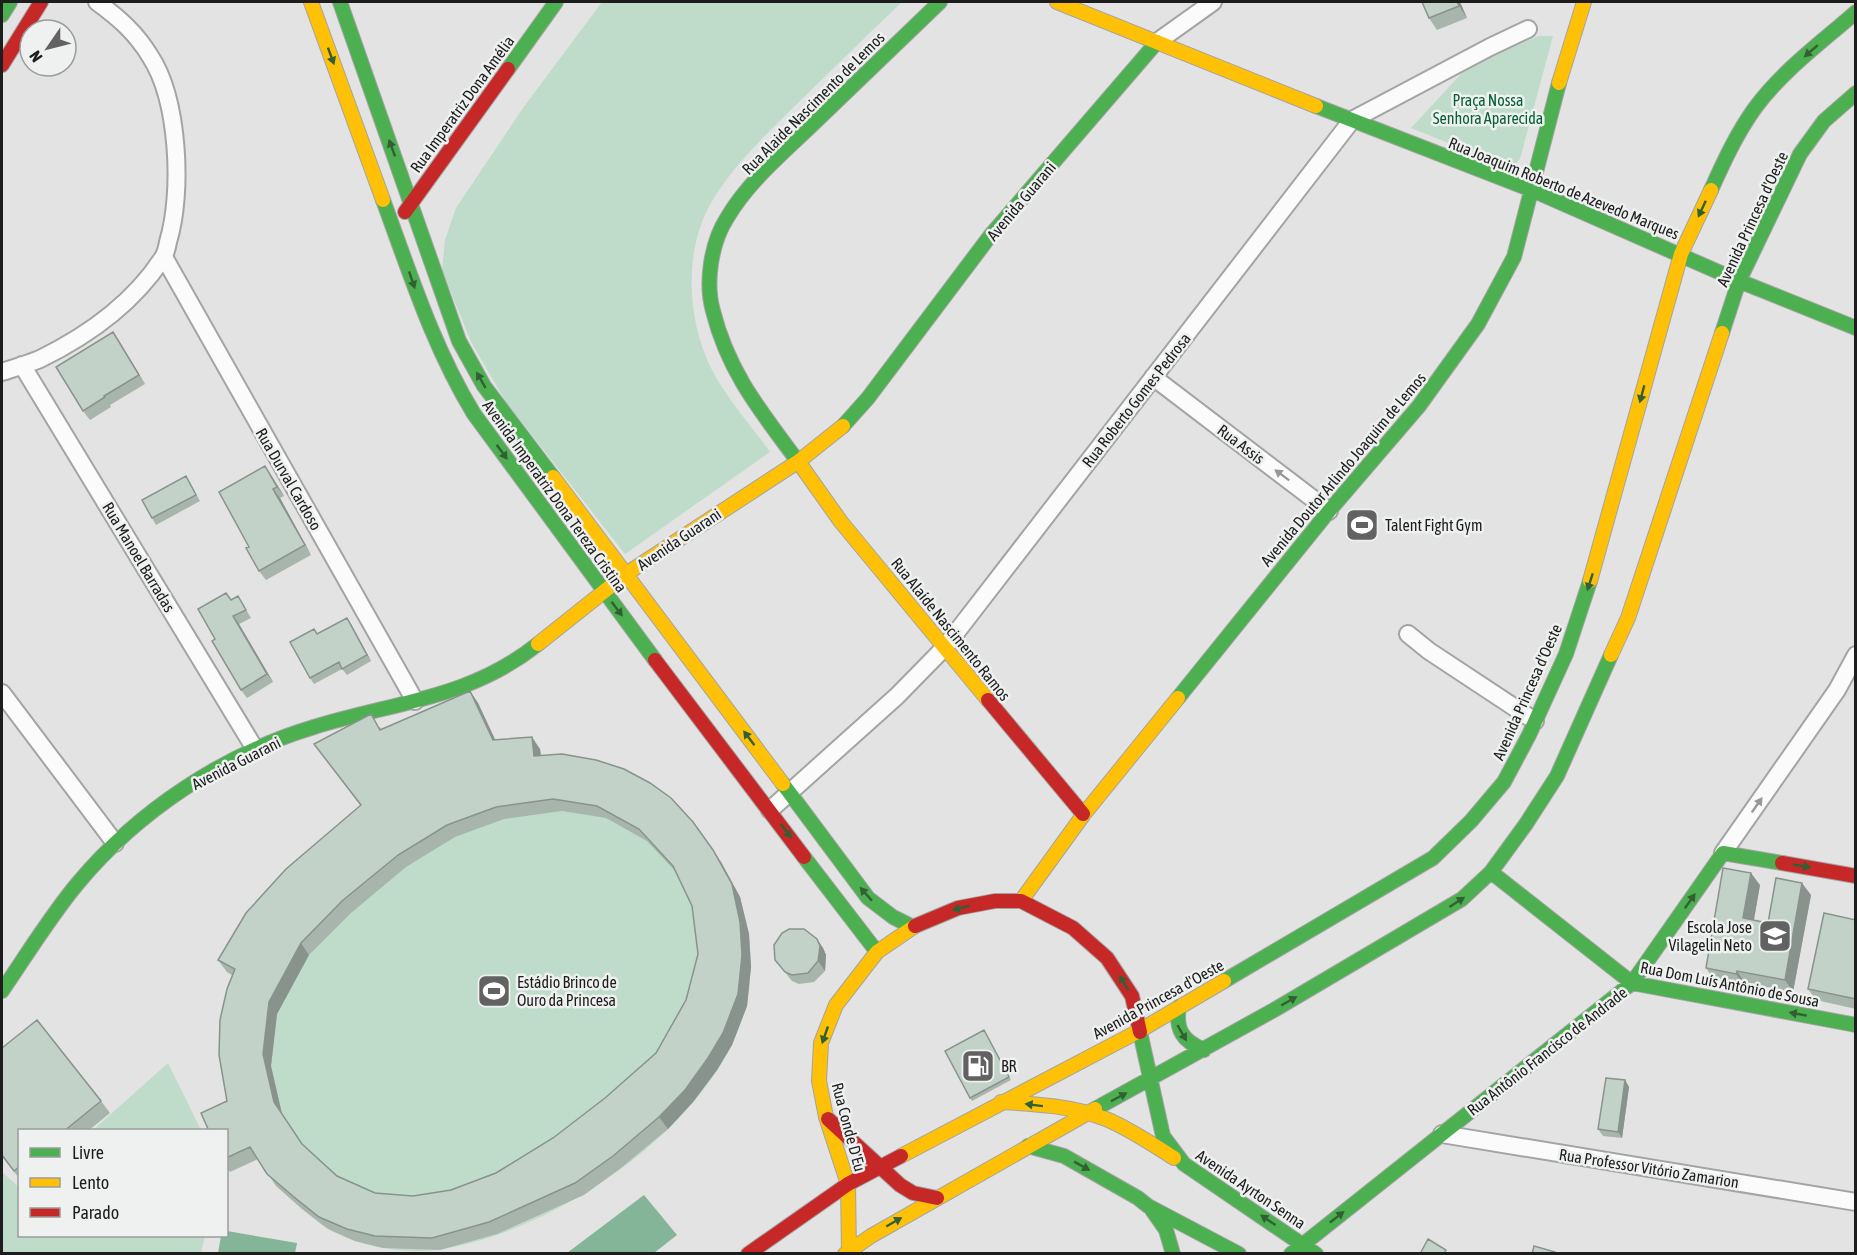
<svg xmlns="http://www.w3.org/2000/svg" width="1857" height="1255" font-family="'Asap Condensed',sans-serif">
<rect width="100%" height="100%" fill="#e2e3e2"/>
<path fill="#bfdcca" d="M602,2H902C869,33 837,65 804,97C771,130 735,162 711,203C683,252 687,321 712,370C727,399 751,425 770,452L625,554L506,402L471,342L442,270L445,240L456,208L523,108Z
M1539,36H1553L1520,159L1511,168L1411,128L1461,74L1495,54Z
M540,749L542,767L740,897C748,933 754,968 747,1004C745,1013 741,1022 738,1030C697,1136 551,1232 442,1249C407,1255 357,1247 327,1228C318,1223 310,1215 302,1209L243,981L227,972Z
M168,1063L201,1130H93Z
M2,1172L19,1187L20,1236H205L201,1253H2Z"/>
<path fill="#84b598" d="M644,1195L677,1235L654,1253H567Z
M227,1231L297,1243L295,1253H218L221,1236H226Z"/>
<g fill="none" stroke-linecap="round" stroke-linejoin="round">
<defs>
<path id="street" d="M1157,42L1213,2
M164,257L415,701
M22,365L255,749
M2,372C14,368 28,364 40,359C87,336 133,303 162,259C165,255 167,248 168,242C183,193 179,100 150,56C136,33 119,18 97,2
M1153,377L1329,511
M1408,634L1429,651L1535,721
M2,693L115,843
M770,810L897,696L945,647L1352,120L1490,47L1528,29
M1723,853L1837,690L1856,655
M1442,1134L1856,1202"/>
<path id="fast" d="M340,2L459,341L484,386L553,477
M2,15L10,2
M508,69L556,2
M1316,106L1532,190L1739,281L1856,328
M1711,190C1724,161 1737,133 1755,108C1782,71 1822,42 1856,12
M383,200C410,273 433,347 474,414L655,660
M1722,333L1739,281L1800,154L1824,121L1856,93
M843,426L868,398L990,236L1157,42
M802,467C764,415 729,375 713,311C705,283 711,243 727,218C748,182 782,154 812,125C855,84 897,43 940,2
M1178,698L1329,511L1419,406L1478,324L1514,257L1559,83
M783,784L868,898L893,917L913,927
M804,857L877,952
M1491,872L1632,983L1856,1025
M1224,981L1433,858L1471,821L1504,782L1529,735L1566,654L1590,581
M2,991C26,956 51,915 78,883C138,811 224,754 314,727C394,702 469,699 538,644
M1179,1007C1175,1030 1183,1041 1204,1050
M1140,1032L1163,1136L1184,1164L1316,1254
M1095,1109L1274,1010L1462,899L1491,872L1526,824L1557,776L1611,655
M1028,1146L1064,1156L1138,1198L1148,1206L1239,1254
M1152,1210L1166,1230L1173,1254
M1291,1254L1632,983L1723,853L1782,863"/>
<path id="slow" d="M311,2L383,200
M1057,2L1316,106
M1559,83L1584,2
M802,467L841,522L988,700
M553,477L783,784
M1590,581L1681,254L1711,190
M538,644L626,574L799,461L843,426
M1611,655L1628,618L1722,333
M1021,901L1084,814L1178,698
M1001,1102C1036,1104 1073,1106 1106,1119C1130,1129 1152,1144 1174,1158
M901,1156L1139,1031L1224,981
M845,1254L871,1236L1095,1109
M849,1254L848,1184L826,1117L819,1081L821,1043L836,1005L877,952L915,926"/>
<path id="jam" d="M2,65L41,2
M405,212L508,69
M655,660L804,857
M988,700L1083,814
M1782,863L1856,876
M915,926L958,908L995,901H1021L1073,928L1107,958L1132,996L1140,1032
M828,1119L900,1185L913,1193L937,1198
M748,1254L848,1184L901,1156"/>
</defs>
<use href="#street" stroke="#a3a4a3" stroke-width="20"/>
<use href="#fast" stroke="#a3a4a3" stroke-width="16"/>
<use href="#slow" stroke="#a3a4a3" stroke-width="16"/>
<use href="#jam" stroke="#a3a4a3" stroke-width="16"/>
<use href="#street" stroke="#fbfbfb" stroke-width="16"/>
<use href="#fast" stroke="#4caf50" stroke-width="14"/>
<use href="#slow" stroke="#ffc107" stroke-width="14"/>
<use href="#jam" stroke="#c62828" stroke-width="14"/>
</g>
<path fill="#a8b5ad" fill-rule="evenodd" d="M1422,2H1460L1467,18L1437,30L1429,18Z
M113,332L145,384L110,405L111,407L90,420L83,411Z
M271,475L284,496L280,498L311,555L266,580L259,571L249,547Z
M186,476L200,501L156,525L152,518Z
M238,596L251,618L239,624L273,682L247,698L241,690L231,600Z
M351,624L371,661L347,675L342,669L314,684L310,678L318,634Z
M470,691L478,703L495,740L540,749L541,755L721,862L740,897L749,934L751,967L747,1006L732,1045L717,1070L693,1102L668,1129L621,1168L584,1195L497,1234L440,1250L383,1248L355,1241L328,1229L302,1209L276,1186L258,1159L230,1172L226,1166L227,1101L232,975L227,972L218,960L361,806L314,744L380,727L382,730ZM562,811L606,818L647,841L676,872L692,906L698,954L686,1000L656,1053L605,1098L553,1138L496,1173L451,1190L413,1196L375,1193L337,1176L303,1145L282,1114L271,1066L277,1014L309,955L351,913L406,867L455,837L504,819Z
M1760,885L1754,920L1768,923L1811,895L1793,992L1745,983L1744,987L1714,980L1706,968Z
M1856,920V1009L1816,1000L1808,989Z
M817,939L823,948L826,955L825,971L814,982L799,984L792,981L775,960Z
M984,1030L1011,1080L972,1101L970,1098Z
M2,1048L101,1101L110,1113L88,1131H20V1179L2,1157Z
M1625,1080L1629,1087L1622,1138L1603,1136L1598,1129Z"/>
<path fill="#88938d" d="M1457,2H1460L1467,18L1459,6Z
M113,332L119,341L145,384L139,375Z
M265,466L271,475L284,496L277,487Z
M273,489L280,498L311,555L305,545Z
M233,616L239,624L273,682L267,674Z
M347,618L351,624L371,661L367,655Z
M470,691L478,703L501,752L493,740Z
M532,737L540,749L542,768L534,756Z
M713,850L721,862L740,897L749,934L751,967L747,1006L732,1045L717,1070L693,1102L668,1129L659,1117L732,884Z
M1751,873L1760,885L1752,930L1743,918Z
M1802,883L1811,895L1793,992L1785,980Z
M817,939L823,948L826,955L825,971L818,961Z
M301,943L309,955L277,1014L271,1066L282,1114L274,1102L263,1054L269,1002Z
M1737,971L1745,983L1744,987L1736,974Z
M1625,1080L1629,1087L1622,1138L1618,1132Z"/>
<path fill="#c3d2c9" stroke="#88938d" stroke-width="1.5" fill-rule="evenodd" d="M1422,2H1457L1459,6L1429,18Z
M113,332L139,375L104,396L105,397L83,411L56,367Z
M265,466L277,487L273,489L305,545L259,571L246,548L249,547L219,492Z
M186,476L196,495L152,518L142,500Z
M226,593L231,600L238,596L246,610L233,616L267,674L241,690L212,641L215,639L198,609Z
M347,618L367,655L342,669L339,662L310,678L290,642L314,629L317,634Z
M470,691L493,740L532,737L534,756L562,754L596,760L624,769L650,783L671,798L693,822L713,850L732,884L740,922L742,955L738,994L723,1033L708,1058L685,1090L659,1117L613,1156L575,1183L489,1222L432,1238L375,1236L347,1229L319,1217L294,1197L267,1174L250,1147L226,1158V1131H209L201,1113L227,1101L219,1055L220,1020L227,989L235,969L218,960L246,913L286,869L361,805L314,744L371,714L380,730ZM553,799L597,806L639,829L673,866L692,906L698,954L686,1000L656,1053L605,1098L553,1138L496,1173L451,1190L413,1196L375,1193L337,1176L302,1144L274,1102L263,1054L269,1002L301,943L342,901L398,855L447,825L496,807Z
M1723,868L1751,873L1743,918L1768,923L1776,878L1802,883L1785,980L1737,971L1736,974L1706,968Z
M1824,913L1856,920V999L1808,989Z
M789,929H804L817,939L820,946L818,961L808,973L792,975L785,972L775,960L774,945L782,933Z
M37,1020L101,1101L64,1131H20V1166L14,1171L2,1155V1048Z
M984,1030L1009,1077L970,1098L945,1051Z
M1606,1078L1625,1080L1618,1132L1598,1129Z
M1428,1239L1446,1250L1444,1254H1420Z
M1534,1246L1555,1252V1254H1532Z"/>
<defs><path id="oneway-solid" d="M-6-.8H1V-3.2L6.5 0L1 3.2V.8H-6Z" transform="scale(1.5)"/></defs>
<g fill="#325f33">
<use href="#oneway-solid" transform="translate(1811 51) rotate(139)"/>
<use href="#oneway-solid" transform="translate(331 56) rotate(70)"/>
<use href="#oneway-solid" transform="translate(392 148) rotate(-110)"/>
<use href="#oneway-solid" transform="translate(1702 209) rotate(115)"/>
<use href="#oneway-solid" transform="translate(412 280) rotate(71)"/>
<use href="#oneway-solid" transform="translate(481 380) rotate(-120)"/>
<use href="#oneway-solid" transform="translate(1642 394) rotate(105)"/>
<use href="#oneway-solid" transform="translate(502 452) rotate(54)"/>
<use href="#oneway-solid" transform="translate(1590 582) rotate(108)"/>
<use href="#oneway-solid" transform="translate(617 609) rotate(53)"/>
<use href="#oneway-solid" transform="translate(749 738) rotate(-127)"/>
<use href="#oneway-solid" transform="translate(786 831) rotate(53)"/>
<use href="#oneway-solid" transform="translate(1802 866) rotate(10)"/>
<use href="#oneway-solid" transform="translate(866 894) rotate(-131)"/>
<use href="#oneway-solid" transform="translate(1690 901) rotate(-55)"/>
<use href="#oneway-solid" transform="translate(1457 902) rotate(-33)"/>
<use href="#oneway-solid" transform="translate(961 908) rotate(165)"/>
<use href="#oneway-solid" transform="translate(1124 983) rotate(-121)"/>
<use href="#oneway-solid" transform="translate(1289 1001) rotate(-30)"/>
<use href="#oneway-solid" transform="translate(1798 1014) rotate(-170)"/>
<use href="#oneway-solid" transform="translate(1182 1033) rotate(60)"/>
<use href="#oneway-solid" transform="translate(825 1035) rotate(109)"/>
<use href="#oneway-solid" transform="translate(1119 1097) rotate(-28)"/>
<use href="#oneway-solid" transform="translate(1034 1105) rotate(-173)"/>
<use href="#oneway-solid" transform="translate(1082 1166) rotate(29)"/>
<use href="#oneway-solid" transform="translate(1337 1217) rotate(-38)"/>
<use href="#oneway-solid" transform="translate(1268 1220) rotate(-146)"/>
<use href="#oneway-solid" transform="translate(894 1222) rotate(-30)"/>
</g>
<g fill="#979797">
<use href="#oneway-solid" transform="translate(1282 475) rotate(-143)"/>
<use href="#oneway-solid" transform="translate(1757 805) rotate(-55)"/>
</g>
<defs>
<symbol id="stadium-square" viewBox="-11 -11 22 22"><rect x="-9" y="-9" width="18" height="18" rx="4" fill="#616261" stroke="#eef1ef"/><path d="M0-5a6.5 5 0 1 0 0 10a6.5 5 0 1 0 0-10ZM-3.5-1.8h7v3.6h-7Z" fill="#fff"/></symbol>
<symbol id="school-square" viewBox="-11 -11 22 22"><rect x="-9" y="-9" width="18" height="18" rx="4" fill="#616261" stroke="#eef1ef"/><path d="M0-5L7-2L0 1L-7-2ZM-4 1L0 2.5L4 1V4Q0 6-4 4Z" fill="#fff"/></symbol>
<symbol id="fuel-square" viewBox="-11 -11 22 22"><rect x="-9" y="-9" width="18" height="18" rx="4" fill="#616261" stroke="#eef1ef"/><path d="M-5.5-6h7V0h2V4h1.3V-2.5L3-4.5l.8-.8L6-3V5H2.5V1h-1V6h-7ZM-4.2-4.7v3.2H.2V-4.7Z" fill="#fff"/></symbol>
</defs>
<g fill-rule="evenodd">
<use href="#stadium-square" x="1343" y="506" width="38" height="38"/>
<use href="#school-square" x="1756" y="917" width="38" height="38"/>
<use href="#stadium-square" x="475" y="972" width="38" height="38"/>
<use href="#fuel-square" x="959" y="1047" width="38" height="38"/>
</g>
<g text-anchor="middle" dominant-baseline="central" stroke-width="5" stroke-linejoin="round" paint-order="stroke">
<g font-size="16" fill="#07603a" stroke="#eef1ef">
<text x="1488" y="100">Praça Nossa<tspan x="1488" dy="18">Senhora Aparecida</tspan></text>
</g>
<g font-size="16" fill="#1c1d1c" stroke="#eef1ef">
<text transform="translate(813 103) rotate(-45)">Rua Alaide Nascimento de Lemos</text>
<text transform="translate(462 104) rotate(-54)">Rua Imperatriz Dona Amélia</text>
<text transform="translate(1564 188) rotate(22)">Rua Joaquim Roberto de Azevedo Marques</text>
<text transform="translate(1021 201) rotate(-50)">Avenida Guarani</text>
<text transform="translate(1752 219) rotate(-65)">Avenida Princesa d'Oeste</text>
<text transform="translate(1136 400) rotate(-52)">Rua Roberto Gomes Pedrosa</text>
<text transform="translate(1241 444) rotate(37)">Rua Assis</text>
<text transform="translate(1343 469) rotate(-50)">Avenida Doutor Arlindo Joaquim de Lemos</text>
<text transform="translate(289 479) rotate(60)">Rua Durval Cardoso</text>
<text transform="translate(555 496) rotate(54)">Avenida Imperatriz Dona Tereza Cristina</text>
<text transform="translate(679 539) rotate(-34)">Avenida Guarani</text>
<text transform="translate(139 557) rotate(59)">Rua Manoel Barradas</text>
<text transform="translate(951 629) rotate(51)">Rua Alaíde Nascimento Ramos</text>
<text transform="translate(1527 692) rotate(-66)">Avenida Princesa d'Oeste</text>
<text transform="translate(236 763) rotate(-27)">Avenida Guarani</text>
<text transform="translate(1730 984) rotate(11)">Rua Dom Luís Antônio de Sousa</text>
<text transform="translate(1158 999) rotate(-29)">Avenida Princesa d'Oeste</text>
<text transform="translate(1547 1051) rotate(-38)">Rua Antônio Francisco de Andrade</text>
<text transform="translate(849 1127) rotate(75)">Rua Conde D'Eu</text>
<text transform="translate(1649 1168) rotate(9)">Rua Professor Vitório Zamarion</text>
<text transform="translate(1251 1189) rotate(34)">Avenida Ayrton Senna</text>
</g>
<g font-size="16" fill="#1c1d1c" stroke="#eef1ef" text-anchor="start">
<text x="1385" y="525">Talent Fight Gym</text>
<text x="1752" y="927" text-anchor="end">Escola Jose<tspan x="1752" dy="18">Vilagelin Neto</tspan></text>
<text x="517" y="982">Estádio Brinco de<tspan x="517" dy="18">Ouro da Princesa</tspan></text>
<text x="1001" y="1066">BR</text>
</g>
</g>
<rect width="1857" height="1255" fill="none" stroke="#1c1d1c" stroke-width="6"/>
<rect x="18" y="1129" width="210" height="108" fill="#eef1ef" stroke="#9a9c9b" stroke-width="1.5"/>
<rect x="30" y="1148" width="30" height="9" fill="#4caf50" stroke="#9a9c9b" stroke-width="1.5"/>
<text x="72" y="1159" font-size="18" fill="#1c1d1c">Livre</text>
<rect x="30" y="1178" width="30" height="9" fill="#ffc107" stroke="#9a9c9b" stroke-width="1.5"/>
<text x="72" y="1189" font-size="18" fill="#1c1d1c">Lento</text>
<rect x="30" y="1208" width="30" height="9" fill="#c62828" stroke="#9a9c9b" stroke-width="1.5"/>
<text x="72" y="1219" font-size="18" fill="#1c1d1c">Parado</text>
<g transform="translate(48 48) rotate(235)"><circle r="28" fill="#eef1ef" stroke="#9a9c9b" stroke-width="1.5"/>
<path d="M0-4.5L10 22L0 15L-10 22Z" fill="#616261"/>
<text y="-9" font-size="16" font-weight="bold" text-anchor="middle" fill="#1c1d1c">N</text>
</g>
</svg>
